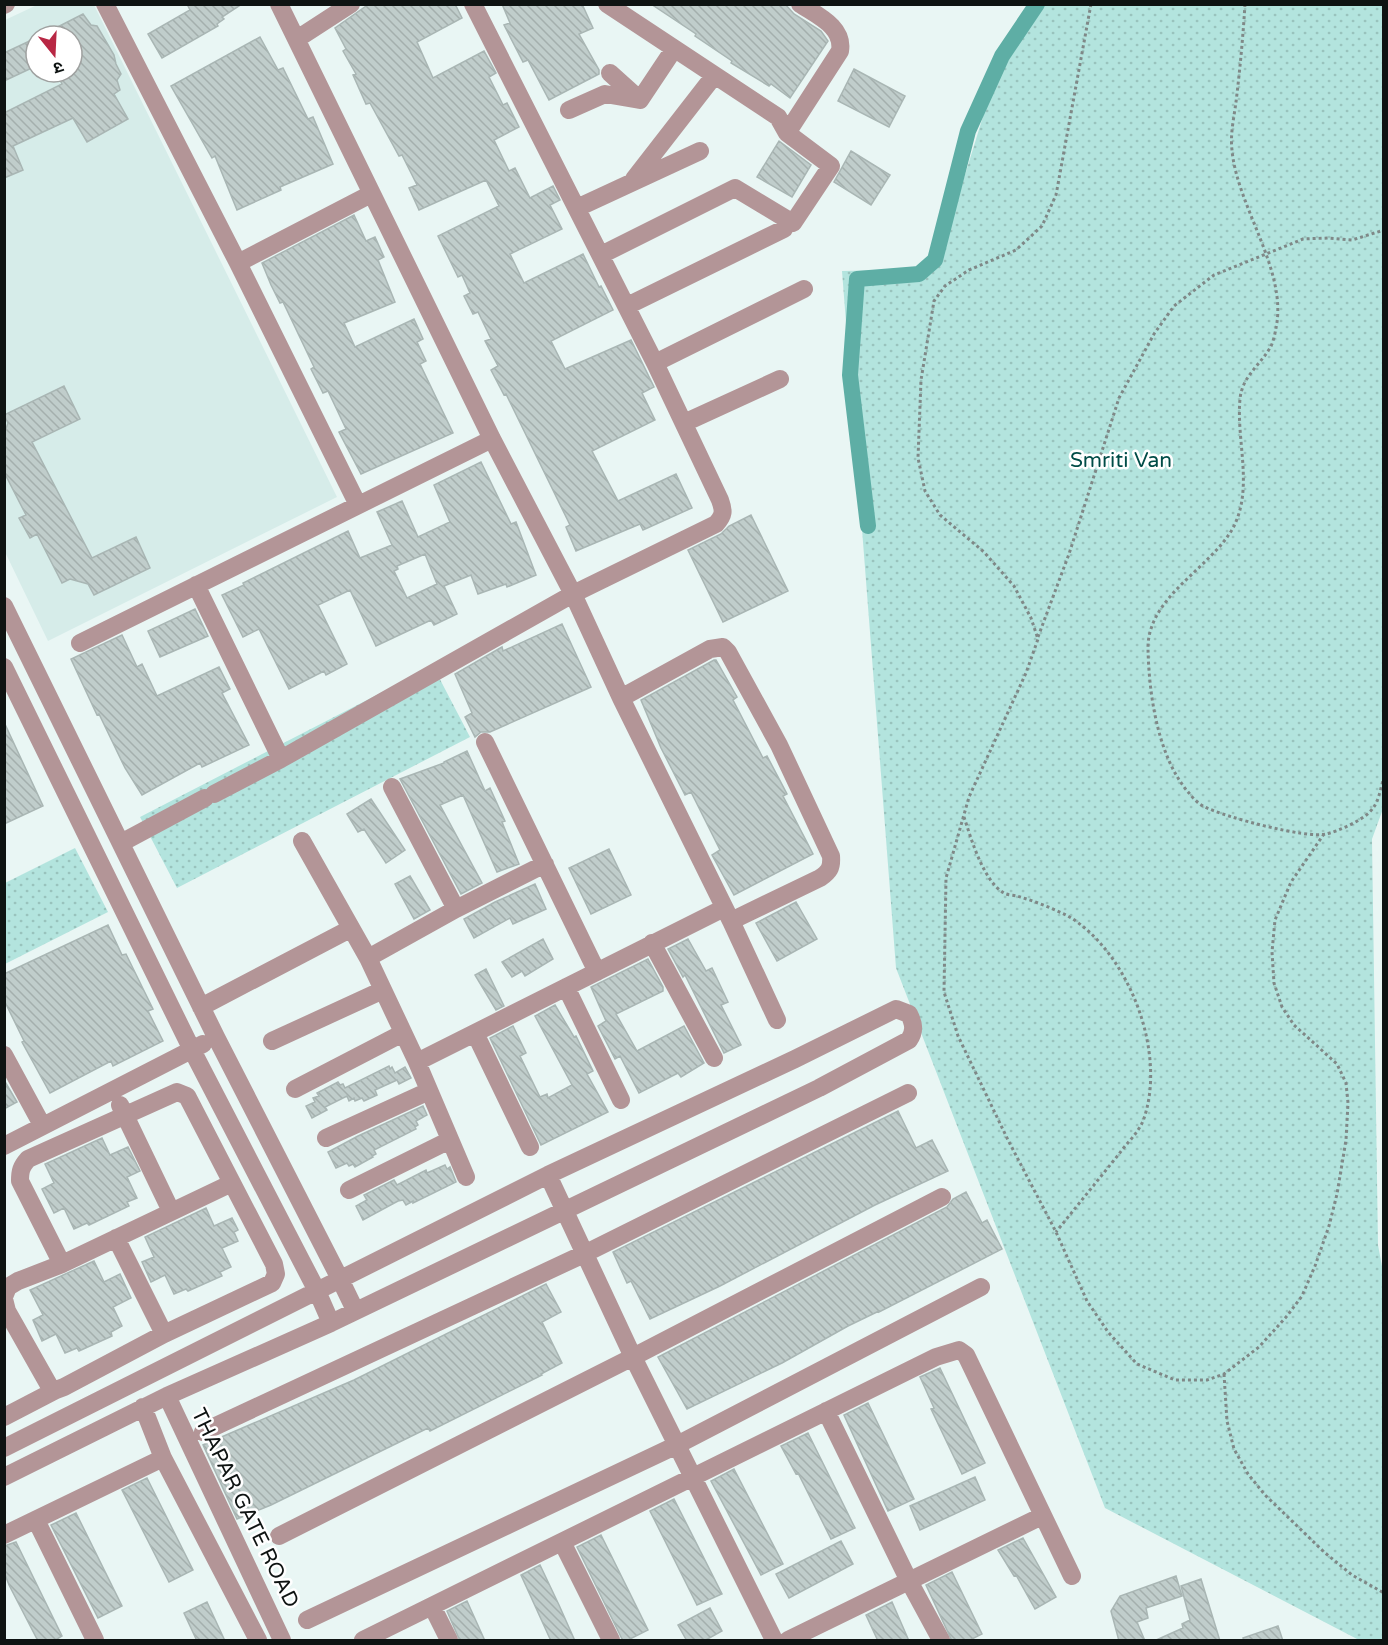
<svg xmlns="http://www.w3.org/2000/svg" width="1388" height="1645" font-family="'Varela Round','Noto Sans Devanagari',sans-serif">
<defs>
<pattern id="park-dots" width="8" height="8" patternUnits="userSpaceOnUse" patternTransform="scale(1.5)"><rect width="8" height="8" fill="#b3e4de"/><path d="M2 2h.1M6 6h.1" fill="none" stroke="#99c3bd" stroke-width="1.8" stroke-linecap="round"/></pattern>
<pattern id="building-back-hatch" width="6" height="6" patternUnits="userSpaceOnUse" patternTransform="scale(1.5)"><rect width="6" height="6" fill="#c0cdcb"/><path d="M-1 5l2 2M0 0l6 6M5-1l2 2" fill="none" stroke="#a4afad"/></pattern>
</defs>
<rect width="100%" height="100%" fill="#e9f6f4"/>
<path fill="#d6ece9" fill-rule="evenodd" d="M37,5H94L337,497L48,641L5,552V20ZM36,36H72V72H36Z"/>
<path fill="url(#park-dots)" d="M1044,5H1383L1384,806L1372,839L1378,1245L1384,1277L1383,1640H1359L1105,1508L896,968L842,271L936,269L993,84Z
M433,666L470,737L177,888L140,817Z
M75,848L108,912L5,964V883Z"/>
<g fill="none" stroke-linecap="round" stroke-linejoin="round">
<path stroke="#5eaea5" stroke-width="16" d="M868,526L850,375L857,279L919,274L935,260L968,131L1002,56L1037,4"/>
</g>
<path fill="url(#building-back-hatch)" stroke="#a9b6b4" stroke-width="1.5" fill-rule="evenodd" d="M187,4H242L222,17L224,19L217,24L218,26L162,58L148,34L190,10Z
M369,4H455L462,18L417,42L433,78L484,51L496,73L489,77L503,105L507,103L519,127L494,140L509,171L515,168L530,198L553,186L560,200L550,205L562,229L510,254L524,283L583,254L599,287L601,286L613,310L551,341L565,369L631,340L654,387L642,393L655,420L592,451L618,501L676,474L692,508L643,530L640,524L576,551L566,527L570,525L506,394L504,395L491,370L498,366L485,341L491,339L478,312L473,314L464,296L470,293L462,275L458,277L438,236L499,206L486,180L419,210L409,188L417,185L402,155L399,156L370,103L366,104L353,75L356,74L343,51L346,49L335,28Z
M502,4H582L593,28L579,34L599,70V74L549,100L528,60L523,62L504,25L510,23Z
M651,4H785L794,14L821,31L828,41L790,98L771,84L769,86L731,63L732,61L695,36L696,34Z
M83,14L91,25L97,26L114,55L116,64L121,74L117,80L120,90L114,94L128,119L87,142L73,118L13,146L23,170L4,178V113L62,84L56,72H72V36H40Z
M260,37L278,70L283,68L308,119L313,117L333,164L280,187L281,190L237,210L215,156L212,158L171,86Z
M36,38V66L4,81V53Z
M854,69L905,96L889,127L838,101Z
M779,141L811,165L792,197L757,177Z
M851,151L890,175L871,205L834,182Z
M354,215L366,241L375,237L384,257L378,260L395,302L344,323L355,347L414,319L423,339L417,342L426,361L420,364L453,433L361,474L339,432L346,429L328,391L323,393L311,369L314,367L283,302L280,303L271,285L262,263Z
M64,386L80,419L32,442L92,558L136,537L150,568L94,595L88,584L70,579L62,583L37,534L30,538L19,518L26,515L4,472V434L8,423L4,415Z
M481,462L511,524L516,522L536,575L507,587L506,584L478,594L471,575L444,586L457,614L434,625L431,620L376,646L350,590L318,605L347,664L326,675L324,671L289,689L259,629L243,637L222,595L244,585L243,583L348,531L360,558L392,545L377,512L402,501L418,537L450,522L434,485ZM425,554L437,584L407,598L394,571L398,569L397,566Z
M751,515L788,591L723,622L688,550L721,534L729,526Z
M195,609L208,636L160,657L148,631Z
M562,624L591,687L490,732H481L475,737L465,717L472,713L455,674L502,647L503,651Z
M122,635L137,667L142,664L157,696L219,667L230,689L222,693L249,745L202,767L200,763L142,795L125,768L99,714L97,715L71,659Z
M714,660H716L737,697L733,700L763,758L767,756L787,794L783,796L813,854L734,895L712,855L720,850L691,792L685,795L661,748L641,700Z
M4,722L43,806L4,824Z
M467,751L485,791L490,788L505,821L502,822L519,864L497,872L463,795L440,805L482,883L461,894L400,779L444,763V762Z
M371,799L405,850L386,863L364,829L358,832L347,814Z
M609,849L631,895L591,914L569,868Z
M410,876L430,910L414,919L395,884Z
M535,884L546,909L513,924L510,918L474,938L464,919L495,902Z
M796,902L817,939L777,961L756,923Z
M108,925L122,955L126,954L153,1009L148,1011L163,1041L113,1066L111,1061L50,1093L22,1042L24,1041L4,1000V974Z
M543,939L553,959L525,976L522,971L512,977L502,962Z
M688,939L706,971L712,968L728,1002L721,1005L741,1045L724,1053L685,975L683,977L668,949Z
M648,959L663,987V991L616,1014L637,1051L684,1026L704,1063L681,1077L678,1073L639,1093L620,1056L615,1059L598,1026L606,1021L591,987Z
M486,969L504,1006L496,1010L475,975Z
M555,1005L574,1037L576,1036L593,1071L587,1074L608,1112L541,1145L490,1038L513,1026L526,1053L520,1056L540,1097L547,1094L548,1098L572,1085L535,1016Z
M389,1066L390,1069L392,1067L395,1073L405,1067L411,1078L399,1084L397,1080L375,1090L377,1095L364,1101L362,1098L355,1101L354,1098L349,1101L347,1096L325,1107L327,1110L312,1118L306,1106L315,1102L313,1098L319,1096L317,1093L338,1082L340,1085L343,1084L345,1088Z
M4,1080L17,1102L4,1109Z
M423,1106L427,1115L416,1121L418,1125L415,1127L416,1129L374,1150L376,1154L372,1156L373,1157L355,1167L353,1164L349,1166L347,1163L336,1168L328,1152L358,1136Z
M898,1111L916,1148L932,1140L948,1171L875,1205L720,1286L650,1319L631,1281L627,1283L613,1252Z
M102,1138L110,1155L128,1147L140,1171L127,1177L137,1198L127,1202L129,1206L89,1225L87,1223L74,1229L64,1208L54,1213L42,1189L54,1183L45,1164Z
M445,1165L447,1169L450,1167L456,1182L413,1203V1201L406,1205L403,1200L398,1201L363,1220L356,1206L367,1200L364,1195L394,1180L397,1185L426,1170L427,1173Z
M966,1192L982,1223L987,1220L1002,1249L879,1312V1311L848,1326L782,1363L687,1409L658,1357L947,1207L953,1199Z
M206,1208L214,1226L232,1218L238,1230L234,1232L238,1241L222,1248L231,1267L220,1272L222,1276L188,1291L186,1289L174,1294L165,1275L151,1282L142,1262L154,1257L145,1237Z
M94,1261L104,1282L120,1274L131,1298L113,1307L122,1326L111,1332L112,1336L79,1351L77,1348L65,1353L56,1334L42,1341L33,1320L43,1315L30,1290Z
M546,1284L561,1312L542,1322L562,1363L541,1374L542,1375L430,1431L428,1428L271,1505L237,1519L203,1445L354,1380Z
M940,1368L985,1463L962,1474L931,1409L934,1408L920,1377Z
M868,1403L914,1499L888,1511L844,1415Z
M808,1433L855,1528L831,1539L798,1473L796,1474L781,1446Z
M734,1469L783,1564L761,1575L711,1481Z
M975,1477L985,1500L920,1530L910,1506Z
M147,1478L193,1570L169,1582L122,1490Z
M674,1499L722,1594L697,1605L650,1511Z
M76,1513L122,1606L98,1618L51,1525Z
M601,1535L648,1630L626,1641H623L577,1547Z
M1023,1538L1056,1597L1035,1609L1016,1575L1014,1576L998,1550Z
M841,1541L853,1564L789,1598L776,1574Z
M16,1542L62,1636L54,1641H38L9,1585L4,1572V1546Z
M540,1565L559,1605L575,1641H551L521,1575Z
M952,1572L982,1634L968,1641H952L926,1585Z
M1176,1576L1182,1596L1146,1608L1148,1618L1137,1622L1145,1641H1119L1111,1611L1120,1596Z
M1201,1579L1220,1641H1154L1183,1628L1182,1624L1190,1620L1181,1586Z
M467,1601L485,1641H460L447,1611Z
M207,1602L225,1641H197L184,1613Z
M892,1602L909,1641H878L866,1615Z
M710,1608L722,1631L704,1641H687L678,1625Z
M1278,1626L1283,1641H1244L1243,1638Z"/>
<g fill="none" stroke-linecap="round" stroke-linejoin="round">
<path stroke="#7f8887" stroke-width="3" stroke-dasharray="3 3" stroke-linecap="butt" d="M1091,4L1056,195L1042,226L1016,250L969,270L945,286L934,301L921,380L918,458L925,491L940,515L984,552L1014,586L1031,618L1038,639L1026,673L969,797L946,878L944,992L958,1036L1008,1140L1056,1232L1087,1301L1108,1332L1137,1364L1175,1380H1207L1224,1374L1259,1347L1287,1316L1302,1296L1315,1266L1329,1226L1337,1194L1346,1140L1348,1103L1346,1083L1337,1064L1294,1025L1282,1007L1274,983L1272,952L1275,920L1291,882L1324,834
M1245,4C1243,37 1240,69 1236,102C1234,117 1230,135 1232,150C1237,207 1288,271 1276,328C1275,334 1273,343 1270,348C1259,366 1242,377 1240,399C1236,441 1254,488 1233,528C1210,569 1147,597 1148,649C1149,695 1158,758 1189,793C1193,798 1199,805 1205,807C1225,817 1306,839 1326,834C1339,831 1366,819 1373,808C1379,801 1381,786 1384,777
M1038,637L1069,554L1119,398L1154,334L1174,306L1214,275L1303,239L1328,238L1352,240L1384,230
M964,817C971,838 983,881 1004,893C1007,895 1013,895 1017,896C1034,901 1052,908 1068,916C1129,952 1168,1054 1143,1121C1138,1133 1126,1144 1119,1154C1098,1180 1077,1206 1056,1232
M1224,1374L1227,1421L1234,1449L1248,1474L1265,1495L1324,1552L1352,1575L1384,1593"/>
<path stroke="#b39597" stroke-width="18" d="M105,4L238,263L358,505
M279,4L492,439L573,594L621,698L731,921L777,1020
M4,5L6,4
M297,39L351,4
M610,73L640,100
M569,110L605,94L640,100L674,49
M787,133L840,51C844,27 818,16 800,4
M634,179L714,76
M577,208L700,151
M601,255L735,188L793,223L831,166L787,133L778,117L607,4
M238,263L371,194
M627,306L784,229
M655,363L804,289
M684,423L780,379
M196,585L281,759
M4,606L216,1037L340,1279L355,1310
M80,643L492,439
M4,667L192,1050L317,1291L331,1323
M621,698L710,649L723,647L728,652L779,745L831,856C832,868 829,872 820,878L731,921
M485,742L597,972
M392,787L456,909
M214,794L281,759L573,594L716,524C724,515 724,511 720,500L655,363L473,4
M302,841L368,958L417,1062L466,1177
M121,843L205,798
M652,943L714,1058
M368,958L456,909L545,864
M566,987L621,1100
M201,1007L350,929
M475,1033L530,1147
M272,1041L383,990
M4,1055L42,1125
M417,1062L724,908
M295,1089L403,1033
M120,1105L171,1211
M326,1138L429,1091
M4,1146L203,1044
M548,1175L633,1357L774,1640
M349,1190L450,1140
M116,1238L164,1334
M62,1264L232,1183
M4,1297L8,1287L18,1281L62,1264L20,1181C20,1171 21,1167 28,1159L177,1092L187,1096L274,1264L276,1274L272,1283L164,1334L64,1387L56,1390L50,1387L7,1311L4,1299
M167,1396L282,1640
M143,1407L163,1458L258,1640
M826,1411L909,1581L941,1640
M4,1417L56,1390
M203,1432L584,1254L908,1093
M4,1448L548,1175L795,1059L896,1009L909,1014C914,1024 915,1031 909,1040L819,1088L331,1323L167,1396L4,1477
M36,1520L95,1640
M4,1535L163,1458
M279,1536L633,1357L942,1197
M562,1542L611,1640
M432,1606L449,1640
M307,1620L677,1445L981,1287
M363,1640L936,1357L959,1350L966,1355L1072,1576
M788,1640L1042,1516"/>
</g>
<g text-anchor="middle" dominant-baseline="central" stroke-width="5" stroke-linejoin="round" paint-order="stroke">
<g font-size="21" fill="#004c47" stroke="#fff">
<text x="1121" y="460">Smriti Van</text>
</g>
<g font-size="21" fill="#0e1312" stroke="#fff">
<text transform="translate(245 1508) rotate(64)">THAPAR GATE ROAD</text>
</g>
</g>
<rect width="1388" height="1645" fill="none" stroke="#0e1312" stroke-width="12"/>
<g transform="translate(54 54) rotate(162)"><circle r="28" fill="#ffffff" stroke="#9fa1a0" stroke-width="1.5"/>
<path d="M0-4.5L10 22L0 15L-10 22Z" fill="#b82744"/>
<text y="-9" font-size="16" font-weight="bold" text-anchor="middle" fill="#0e1312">उ</text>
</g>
</svg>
